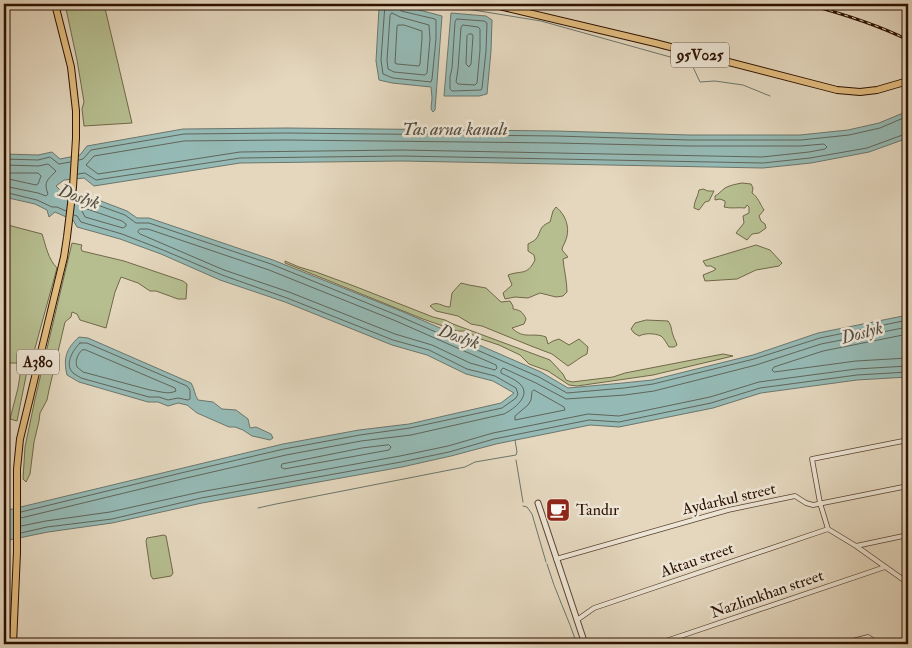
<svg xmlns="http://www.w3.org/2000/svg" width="912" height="648" font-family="'IM FELL Double Pica',serif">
<rect width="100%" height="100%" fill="#e4d7be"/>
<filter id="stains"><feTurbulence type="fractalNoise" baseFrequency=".004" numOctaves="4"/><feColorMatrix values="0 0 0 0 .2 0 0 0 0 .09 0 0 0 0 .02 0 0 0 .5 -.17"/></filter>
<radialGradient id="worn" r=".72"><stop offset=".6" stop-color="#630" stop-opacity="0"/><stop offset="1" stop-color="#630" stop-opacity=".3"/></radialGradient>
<path fill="#b6be90" stroke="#716848" d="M65,4H104L132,123L84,126L82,109L84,102L77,60Z
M742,183L751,184L753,188L752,193C758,197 760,204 764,210L759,216L761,221L765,224L766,228L759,233L752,234L747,240L736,233L744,223L743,216L749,213V207L747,205L745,208C738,207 731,209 724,207L725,204V201L720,199L715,200V196C719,194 721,191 725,188C730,185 737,184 742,183Z
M703,189L708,191H714L709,201L705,202L699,210L694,208C694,201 698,197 699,190Z
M556,207C566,215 571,229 565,242C564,245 562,247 562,250L568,257L563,259C564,270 567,281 567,292L563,296L556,297L540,293L528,298L515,297L505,299L503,293L512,285L508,275C522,270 527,276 535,260L534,255L528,251V244C530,243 534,241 536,239C542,231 538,227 550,222L553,211Z
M4,224L42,234C46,246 48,259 57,268L32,359L29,361L17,421L10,419L18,388L22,363H4V364Z
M72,243L82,245L81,248L82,251L124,261L183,281L187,284L186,299H178L156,291H150L138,283L121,277L115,292L106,328L80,320L77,314L72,312L71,317L65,322L49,390L47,400L40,413L39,421L34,442L30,474L26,482L23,479L25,447L35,399Z
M756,245L770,250L782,263L779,266L756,270L737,279L705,281L703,275L713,271L716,269L711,266H706L703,261Z
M285,261L299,267L316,272L354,286L433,317L445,320L453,324L550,360L563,374L566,380L572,382L613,377L625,373L723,354L733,356L653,375L577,386L569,385L548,371L529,364L520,355L499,345L481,339L465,331H457L423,319L285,263Z
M461,283L469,285L486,288L501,302L510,301L513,306V309C520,310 523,312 526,319L524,324L512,328C524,340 533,332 546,337L548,344L553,341L559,339L569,345L579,339L588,347L587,354C580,357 575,362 568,366L552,354L531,346L482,326L471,324L458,316L436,311L430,306C437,300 442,307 450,307L452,293Z
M646,320L668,321C672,326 671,330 673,335C674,339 676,341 677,345L674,347H669C667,344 664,338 661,336C654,333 645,333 639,336L634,333L631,329L635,323Z
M164,535L166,536L173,573L171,576L153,579L151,576L146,541L147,538Z"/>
<path fill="#95b9b4" stroke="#6b766c" d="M381,4L408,7L442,16L435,110L433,112L431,109L432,98L431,87L392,83L379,80L376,61L379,8Z
M451,13L486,16L492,20L491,51L487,94L479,96H444Z
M908,111V138L869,152L811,163L763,168L402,161L240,163L94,186L84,178L64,180L56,186L63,193L81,199L86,197L93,198L127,211L137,218H149L273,260L401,311L541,372L568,388L623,383L652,380L753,355L818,333L908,315V377L857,380L761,393L713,408L619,427L590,425L496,444L451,456L402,467L202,503L112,523L48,532L4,541V511L283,444L359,430L409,424L501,403L514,393L493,381L466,374L427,355L392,345L285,302L220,280L161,254L120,239L77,227L73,220L55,212L49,217L47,210L35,204L4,197V154L38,155L52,152L60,159L80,155L87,146L183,129L287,128L556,131L689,135H800L848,130L879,123Z
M79,337L88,338L191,383C195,389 194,394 198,400L213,402L222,409L236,410L248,419L250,428L256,427L271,434L273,438L270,440L257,437L252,436L243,430L235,427H229L197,413L187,405L178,403L168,406L158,402H148L79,382L67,375C63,358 66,349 79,337Z"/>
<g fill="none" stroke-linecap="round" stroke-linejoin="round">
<path stroke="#60655a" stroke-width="1" d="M385,4L381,60L383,74L393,78L431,82L432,79L436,39V20L435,19L401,11L398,8L397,4
M392,13L400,17L429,25L430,39L427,73L425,75L394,72L388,69L387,60L390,16Z
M457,19L484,21L487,23L486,51L482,88L481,90L452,91L450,89V77L452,68L455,22Z
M398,25H404L422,31V38L420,64L419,66L397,64L395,63L397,27Z
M463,25L478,27L480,29V50L477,83L475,85L458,84L456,82L458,69L461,28Z
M469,34H472L473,36L471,64L469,67L466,64L467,36Z
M287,140L556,143L689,146H800L824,144L827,147L825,149L809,152L762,157L402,150L240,152L98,174L86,165L94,156L184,141Z
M4,159L38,160L50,157L59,164L70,162
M79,160L83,159L91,150L184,134L287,133L556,136L689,140H801L849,135L880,128L908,116
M4,165L38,166L48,164L56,171C48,180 43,181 48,194L46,196L38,193L4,186
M4,173H38L41,176L38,184L36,185L4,178
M78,174L85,173L96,180L240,158L402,156L763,163L810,158L867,148L908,133
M4,192L37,200L52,207H57L66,211
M76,202C81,204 86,202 92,203L125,215L136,223H149L271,264L399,316L539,377L567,393L624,388L653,384L754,359L820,338L908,320
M87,209L122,221L126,224V226L123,228L85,217L82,211Z
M140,229H148L269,270L396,321L496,365L497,368L495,370L470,363L432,345L395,334L289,292L224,270L140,234L138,232Z
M908,334L823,351L774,367L772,370L774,372L856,361L908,358
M80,343H87L187,386L190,390V399L188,400L178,398L168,400L159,397H149L81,378C78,376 76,375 73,373C64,364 73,350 80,343Z
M86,350L175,388L176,391C168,395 159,391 150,390L83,372L77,367C75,361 77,355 82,350Z
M534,390L564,407L565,410L515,420V416L528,405L531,400L532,392Z
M389,445L391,447L389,450L284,469L281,467L282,464L362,448Z
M21,512L181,473L284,449L360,435L410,428L502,408L516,398L518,394L516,388L495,376L467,369L429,350L393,340L287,298L222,275L163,250L122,234L81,222L77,216L74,215
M21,518L182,479L286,455L361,441L411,435L504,414C514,409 533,395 519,383C514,379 507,376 501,373V370L503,368L536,383L566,399L625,395L654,391L713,376L756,365L821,344L908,327
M21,526L46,521L110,512L200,492L400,456L448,446L493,433L588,414L619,416L710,397L759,382L856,369L908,366
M21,533L47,527L112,519L201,498L401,462L449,452L494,439L589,420L619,422L711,403L760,388L857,375L908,372"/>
<path stroke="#6b766c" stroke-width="1" d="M436,4L541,21L681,60L693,67L700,82L715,81L743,85L770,96
M516,460L523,502
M523,506L527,507L532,514L546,562
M258,508L276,504L465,467L475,462L516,455L517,452L515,440
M547,564C555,592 568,617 577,644"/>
<defs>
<path id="minor" d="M908,440L812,459L820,503L828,529L856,546L908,583
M856,546L908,535
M556,559L728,510L795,496L806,503L813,505L908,486
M577,620L594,608L828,529
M657,644L885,567
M841,644L868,637L879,644"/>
<path id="tertiary" d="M538,503L585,644"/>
<path id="primary" d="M491,4L655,43L837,90L860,92L877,90L908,81"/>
<path id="trunk" d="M13,644L17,552V469L20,439L64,257L67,237L73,187L76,138V111L71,67L55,4"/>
</defs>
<use href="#minor" stroke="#5a4230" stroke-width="5.5"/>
<use href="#tertiary" stroke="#5a4230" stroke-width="7"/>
<use href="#primary" stroke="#2c1100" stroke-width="8"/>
<use href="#trunk" stroke="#2c1100" stroke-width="8"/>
<use href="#minor" stroke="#ede5d5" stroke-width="4"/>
<use href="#tertiary" stroke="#ede5d5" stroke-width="5"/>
<use href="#primary" stroke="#e2bc7f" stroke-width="6"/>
<use href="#trunk" stroke="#e2bc7f" stroke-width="6"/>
<defs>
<path id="rail" d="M806,4C840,13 876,24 908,40"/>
</defs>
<use href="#rail" stroke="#2c1100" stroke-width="3"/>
<use href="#rail" stroke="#ede5d5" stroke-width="1" stroke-dasharray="4" stroke-linecap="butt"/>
</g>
<defs>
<symbol id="cafe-square" viewBox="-11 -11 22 22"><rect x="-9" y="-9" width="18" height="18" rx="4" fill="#8f2418" stroke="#ede5d5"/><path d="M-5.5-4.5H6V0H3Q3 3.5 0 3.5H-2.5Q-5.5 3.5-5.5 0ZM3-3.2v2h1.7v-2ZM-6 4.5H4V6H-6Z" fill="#fff"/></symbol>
</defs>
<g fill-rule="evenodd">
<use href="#cafe-square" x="544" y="496" width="28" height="28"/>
</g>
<g text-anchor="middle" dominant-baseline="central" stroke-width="5" stroke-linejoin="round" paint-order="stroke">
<g fill="#ede5d5" stroke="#665140" stroke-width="1">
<rect x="671" y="42.5" width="58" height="25" rx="4"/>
<rect x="17" y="349.5" width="42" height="25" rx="4"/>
</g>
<g font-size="15" font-weight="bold" fill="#2c1100">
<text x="700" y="55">95V025</text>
<text x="38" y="362">A380</text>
</g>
<g font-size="16" fill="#2c1100" stroke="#ede5d5">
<text transform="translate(729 499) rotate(-13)">Aydarkul street</text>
<text transform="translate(697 560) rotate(-19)">Aktau street</text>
<text transform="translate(767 594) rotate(-19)">Nazlimkhan street</text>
</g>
<g font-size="16" fill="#2c1100" stroke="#ede5d5" text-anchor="start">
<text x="576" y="510">Tandır</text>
</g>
<g font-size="18" font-style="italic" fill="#514c3f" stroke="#ede5d5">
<text x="455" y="129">Tas arna kanalı</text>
<text transform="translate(79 197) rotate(20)">Doslyk</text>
<text transform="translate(862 333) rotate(-15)">Doslyk</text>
<text transform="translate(459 337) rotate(20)">Doslyk</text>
</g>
</g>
<rect width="912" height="648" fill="none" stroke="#e4d7be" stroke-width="20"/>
<rect x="5" y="5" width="902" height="638" fill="none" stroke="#2c1100" stroke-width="2.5"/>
<rect x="10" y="10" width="892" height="628" fill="none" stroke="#2c1100"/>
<rect width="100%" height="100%" filter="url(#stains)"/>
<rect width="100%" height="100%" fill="url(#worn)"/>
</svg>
